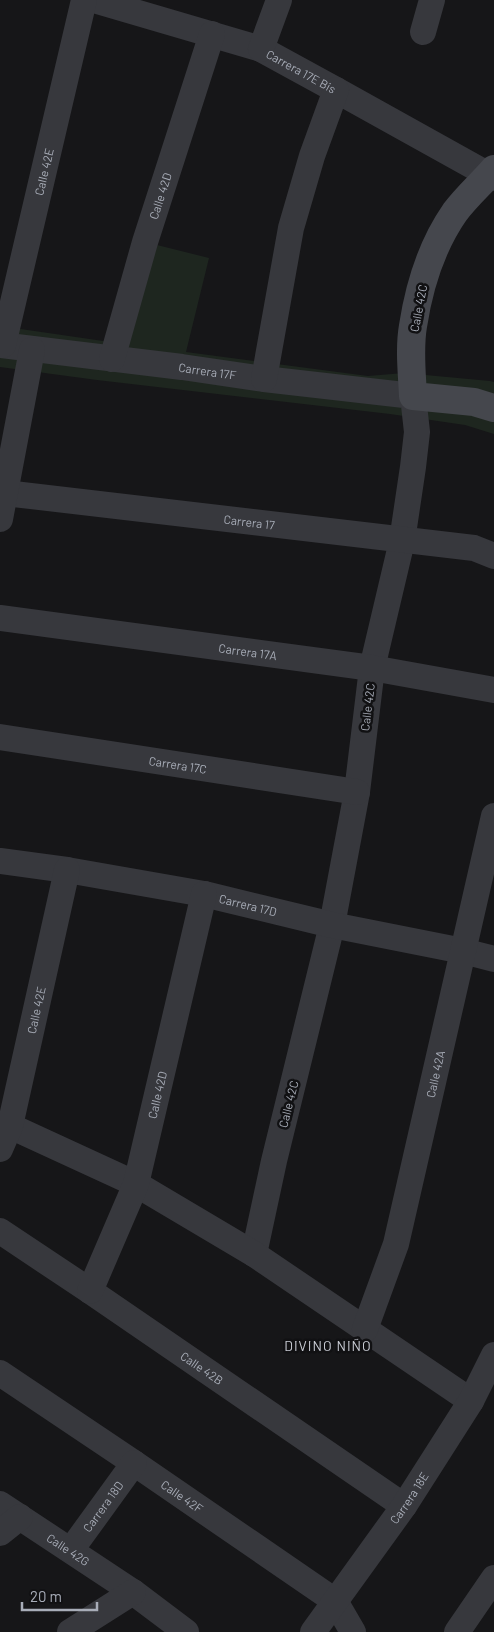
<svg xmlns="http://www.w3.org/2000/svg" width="494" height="1632" font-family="Barlow,sans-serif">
<rect width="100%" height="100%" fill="#161618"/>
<path fill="#1e261f" d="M145,242L209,258L186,352L368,376L404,373L490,381L494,382V434L465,425L390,414L97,380L0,367V326L117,343Z"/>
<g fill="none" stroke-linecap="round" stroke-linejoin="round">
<g stroke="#37383d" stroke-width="26">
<path id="s1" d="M94,0L261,49L336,90L494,178"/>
<path d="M423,32L432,0"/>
<path d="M261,49L279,0"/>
<path id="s2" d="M0,345L182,367L264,379L413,396L417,432L413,467L402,541L372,668L357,792L332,925L274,1161L254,1254"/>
<path id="s3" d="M3,345L84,0"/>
<path id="s4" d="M112,359L145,242L212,34"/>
<path d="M264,379L291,228L312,156L336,90"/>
<path id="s5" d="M5,493L474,548L494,556"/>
<path d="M0,519L32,350"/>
<path id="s6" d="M0,618L372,668L494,690"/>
<path id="s7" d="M0,737L357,792"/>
<path id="s8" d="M0,861L67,870L204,894L332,925L463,951L494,959"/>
<path d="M10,1126L136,1184L254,1254L471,1401"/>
<path id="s9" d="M0,1149L10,1126L67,870"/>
<path id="s10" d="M0,1231L90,1291L404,1506"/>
<path id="s11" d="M90,1291L136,1184L204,894"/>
<path id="s12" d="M365,1329L396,1244L494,816"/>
<path id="s13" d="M0,1373L134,1463L335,1601L353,1632"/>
<path id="s14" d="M0,1504L133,1592L186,1632"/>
<path d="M0,1533L20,1517"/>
<path id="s15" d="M71,1550L134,1463"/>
<path d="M70,1632L133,1592"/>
<path id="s16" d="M313,1632L404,1506L471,1401L494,1355"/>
<path d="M457,1632L494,1578"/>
</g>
<path stroke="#45474d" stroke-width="28" d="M494,169C481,184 467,196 455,212C432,245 419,287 413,326C409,349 412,373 413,396L474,402L494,408"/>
</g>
<g text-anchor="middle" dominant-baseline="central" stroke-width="5" stroke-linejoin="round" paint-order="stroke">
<g font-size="12" fill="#a8adb8" stroke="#111113">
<text stroke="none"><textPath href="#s1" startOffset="220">Carrera 17E Bis</textPath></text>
<text stroke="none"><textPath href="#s3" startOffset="178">Calle 42E</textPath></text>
<text stroke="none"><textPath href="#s4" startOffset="170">Calle 42D</textPath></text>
<text transform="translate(418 308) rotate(-79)">Calle 42C</text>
<text stroke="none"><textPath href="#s2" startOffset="209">Carrera 17F</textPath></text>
<text stroke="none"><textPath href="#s5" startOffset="246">Carrera 17</textPath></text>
<text stroke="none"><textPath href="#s6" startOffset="250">Carrera 17A</textPath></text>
<text transform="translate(367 707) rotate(-83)">Calle 42C</text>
<text stroke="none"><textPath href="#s7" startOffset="180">Carrera 17C</textPath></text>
<text stroke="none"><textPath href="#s8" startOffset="252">Carrera 17D</textPath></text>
<text stroke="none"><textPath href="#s9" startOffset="144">Calle 42E</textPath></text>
<text stroke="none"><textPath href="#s12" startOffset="265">Calle 42A</textPath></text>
<text stroke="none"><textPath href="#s11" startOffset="208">Calle 42D</textPath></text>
<text transform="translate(288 1104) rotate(-76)">Calle 42C</text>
<text stroke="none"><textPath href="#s10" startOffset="244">Calle 42B</textPath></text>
<text stroke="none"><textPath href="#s13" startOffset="220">Calle 42F</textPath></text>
<text stroke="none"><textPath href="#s16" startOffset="165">Carrera 18E</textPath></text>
<text stroke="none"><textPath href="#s15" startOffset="54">Carrera 18D</textPath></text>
<text stroke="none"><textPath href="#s14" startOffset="82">Calle 42G</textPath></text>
</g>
<g font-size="14" letter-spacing="1" fill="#c9ccd4" stroke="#111113">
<text x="328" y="1345">DIVINO NIÑO</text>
</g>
</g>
<path d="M22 1602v8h75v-8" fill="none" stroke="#a8adb8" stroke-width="2.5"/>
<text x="30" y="1602" font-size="15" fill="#a8adb8" stroke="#111113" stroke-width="4" paint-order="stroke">20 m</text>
</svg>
